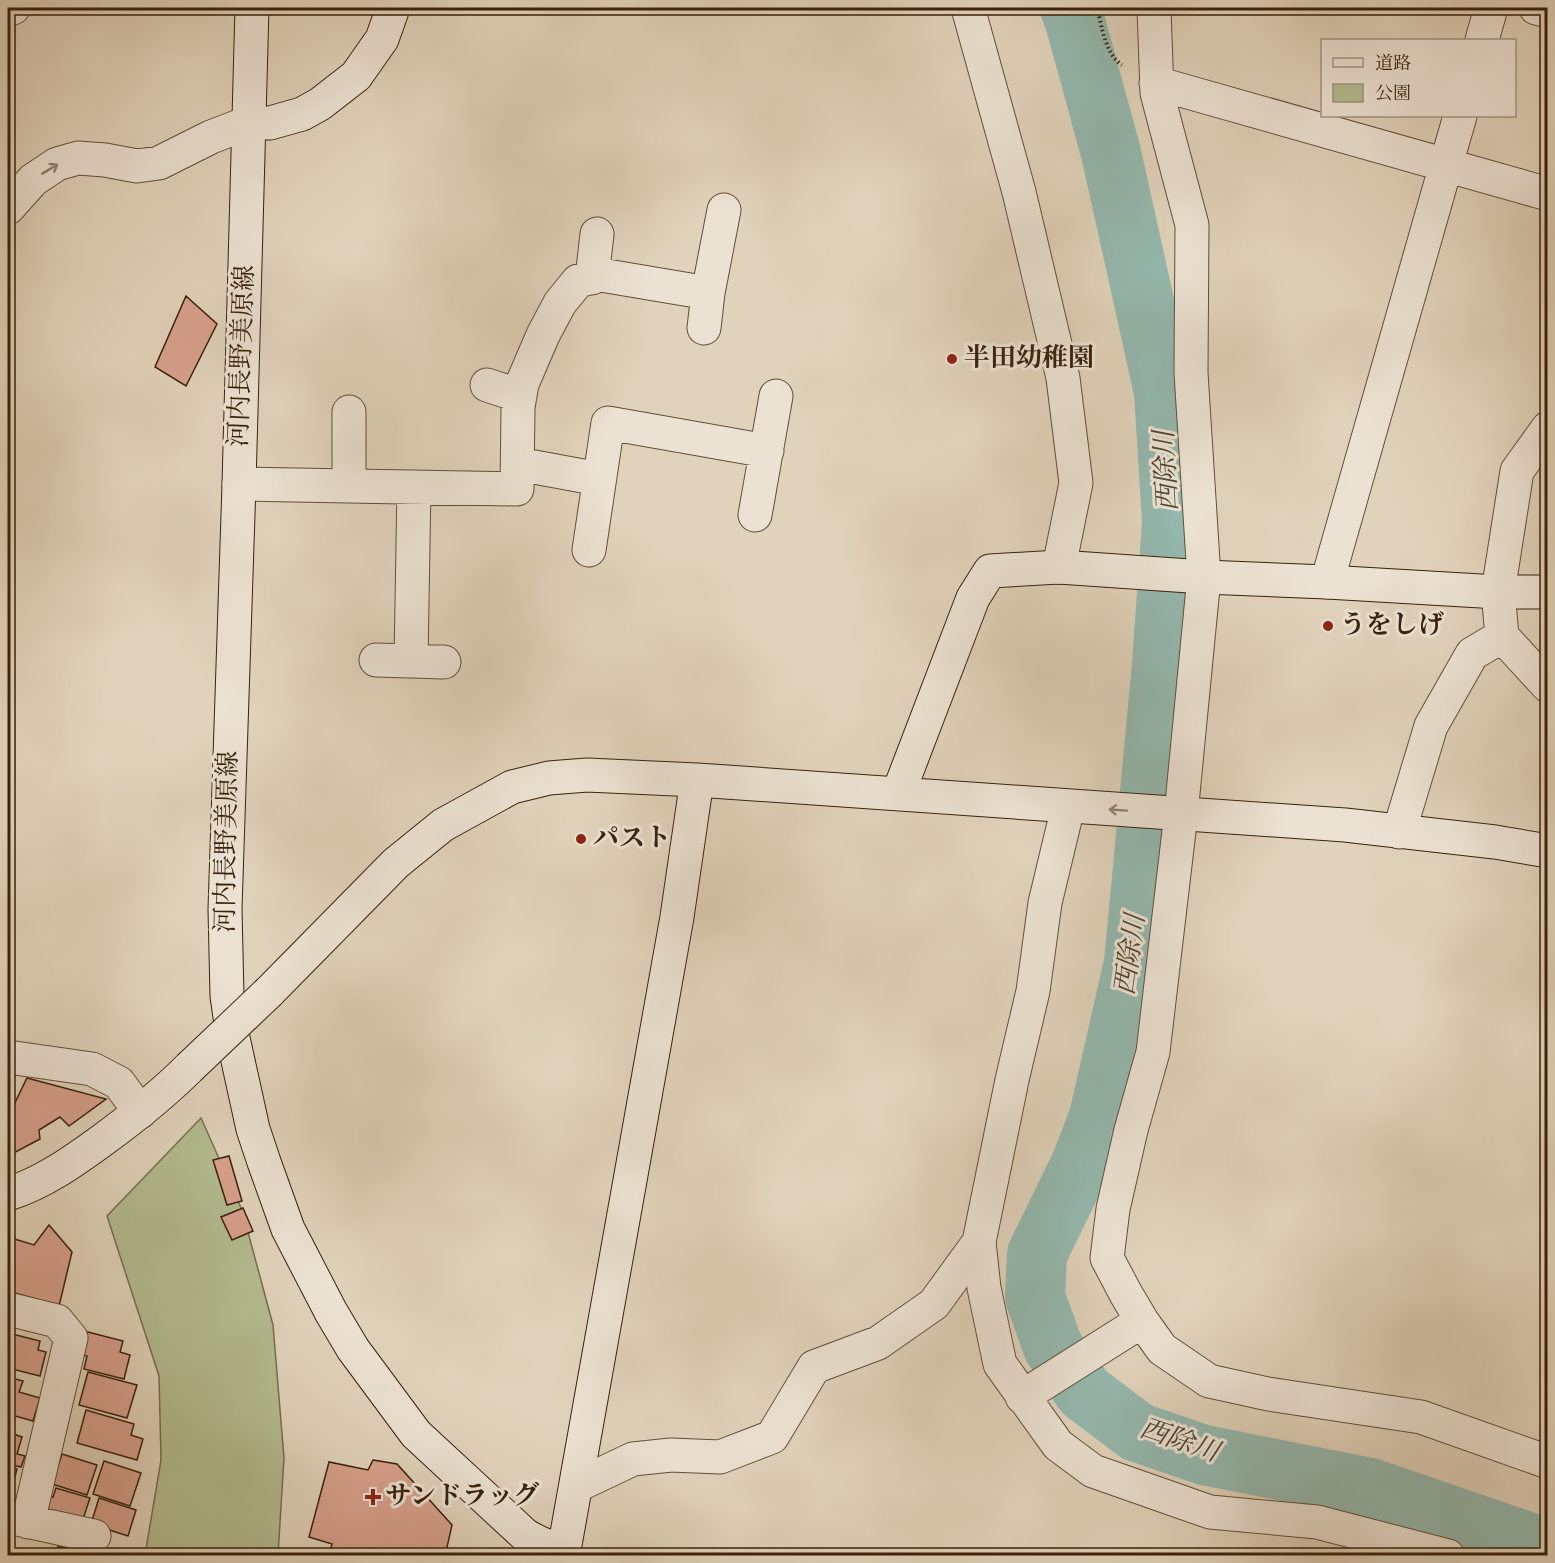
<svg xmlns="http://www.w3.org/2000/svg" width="1555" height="1563" font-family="'Sorts Mill Goudy','Noto Serif JP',serif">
<rect width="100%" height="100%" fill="#e1d3bb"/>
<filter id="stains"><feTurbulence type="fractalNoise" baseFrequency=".00333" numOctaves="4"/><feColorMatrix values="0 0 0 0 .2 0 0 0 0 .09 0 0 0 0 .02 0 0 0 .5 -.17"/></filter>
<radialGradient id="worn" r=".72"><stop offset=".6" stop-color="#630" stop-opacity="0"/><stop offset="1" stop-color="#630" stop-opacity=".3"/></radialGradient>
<path fill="#b3bc90" stroke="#766e4e" stroke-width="1.5" d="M201,1118L242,1210L273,1325L284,1458L278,1555H145L161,1460L159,1376L107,1216Z"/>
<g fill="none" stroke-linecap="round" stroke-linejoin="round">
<path stroke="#94b8ae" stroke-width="60" d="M1070,8L1076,25L1111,153L1164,392L1172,522L1162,664L1134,963L1099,1117L1081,1164L1037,1254L1035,1297L1053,1347L1084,1392L1137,1432L1204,1455L1370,1488L1548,1549"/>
</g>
<path fill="#d8a18d" stroke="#38210b" stroke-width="1.5" d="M186,296L217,324L186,386L155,367Z
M8,680L13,681L8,709Z
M27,1078L106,1099L69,1126L60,1117L39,1130L40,1139L10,1155L8,1150V1117Z
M229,1156L242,1201L227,1205L213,1160Z
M243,1208L253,1231L232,1240L221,1217Z
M49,1225L72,1252L59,1306L8,1291V1237L34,1245Z
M84,1331L123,1341L120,1352L130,1355L124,1379L84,1369L87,1356L78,1354Z
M8,1333L40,1341L38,1350L46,1352L40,1376L8,1368Z
M88,1372L137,1385L127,1418L79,1405Z
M8,1377L23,1381L19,1392L40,1398L33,1421L8,1414Z
M86,1410L134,1424L131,1435L143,1439L137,1460L77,1443Z
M8,1432L22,1437L17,1454L25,1456L21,1467L8,1464Z
M62,1454L97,1465L87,1495L52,1484Z
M373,1460L397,1464L452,1525L445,1556H329L332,1544L309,1537L329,1462L368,1470Z
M104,1461L141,1473L130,1506L93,1494Z
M8,1466L17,1469L8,1503Z
M56,1488L90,1498L82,1522L40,1509L45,1494L53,1497Z
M99,1498L136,1510L128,1536L91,1524Z
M58,1546L93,1556H56Z"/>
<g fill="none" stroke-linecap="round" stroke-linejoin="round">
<defs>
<path id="street" d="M968,8L1019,192L1063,378L1076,483L1059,567
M1154,8L1157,93L1192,225L1191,373L1204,577L1181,814L1153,1052L1131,1130L1113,1209L1107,1258L1126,1294L1142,1321L1162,1349L1209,1381L1268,1394L1421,1417L1548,1462
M1536,8L1548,11
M8,9L13,8
M1482,40L1491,8
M1156,83L1548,194
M8,208L33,180L57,164L78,158L105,160L137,166L159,163L211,137L250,122
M592,278L597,234
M704,328L708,293
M487,385L520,396
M349,412V486
M1548,428L1517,471L1498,592L1502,636L1548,686
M518,464L599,479
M239,484L517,489L518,407L522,384L543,335L560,303L578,281L601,275L708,293L724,210
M755,515L776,396
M589,550L608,423L767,451
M1327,582L1460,116
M376,660L444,662
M411,661L414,487
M1068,807L1045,903L1033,991L1012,1080L979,1242L984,1288L1000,1364L1058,1445L1093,1471L1210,1512L1317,1522L1448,1556
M1399,832L1431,726L1472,654L1502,636
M8,1057L92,1069L119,1083L140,1112
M8,1309L57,1321L71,1338L28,1522
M1022,1397L1142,1321
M576,1486L633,1459L671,1455L720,1457L772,1437L814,1367L878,1343L934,1304L979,1242
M8,1517L94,1536"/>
<path id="secondary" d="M252,8L239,484L225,909L227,996L233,1038L253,1129L264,1162L288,1229L331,1312L353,1349L416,1434L525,1535C538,1543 549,1548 564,1550
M250,122L270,123L302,114L320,104L356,76L382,39L393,8
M898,794L973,598L990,571L1059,567L1204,577L1327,582L1498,592H1548
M269,992L396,863L443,825L512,787L549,778L587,775L697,780L1345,825L1495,842L1548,851
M8,1194C43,1183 74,1161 104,1139C134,1117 163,1094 189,1068
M563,1556L677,917L697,780"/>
</defs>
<use href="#street" stroke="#624e37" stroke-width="35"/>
<use href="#secondary" stroke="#38210b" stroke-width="35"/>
<path stroke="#38210b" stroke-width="4" stroke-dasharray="1.5 3" stroke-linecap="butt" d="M1097,8C1102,26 1105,54 1122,65"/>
<use href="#street" stroke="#ece2d3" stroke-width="33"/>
<use href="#secondary" stroke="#ece2d3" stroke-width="33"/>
<defs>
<path id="secondary-bridge" d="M189,1068L269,992"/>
</defs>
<use href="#secondary-bridge" stroke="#38210b" stroke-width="35" stroke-linecap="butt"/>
<use href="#secondary-bridge" stroke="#ece2d3" stroke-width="33"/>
</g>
<defs><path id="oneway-shaft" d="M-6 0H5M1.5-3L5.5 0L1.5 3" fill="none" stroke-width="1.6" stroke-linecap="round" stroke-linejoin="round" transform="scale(1.5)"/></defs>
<g stroke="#92826f">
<use href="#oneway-shaft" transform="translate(50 169) rotate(-31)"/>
<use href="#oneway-shaft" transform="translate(1118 810) rotate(-176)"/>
</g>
<g fill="#8f2418" stroke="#ece2d3" stroke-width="2">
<circle cx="952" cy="359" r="6"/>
<circle cx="1328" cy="626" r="6"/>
<circle cx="581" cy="839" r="6"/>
<path d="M370 1488h6v6h6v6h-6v6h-6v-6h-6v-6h6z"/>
</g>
<g text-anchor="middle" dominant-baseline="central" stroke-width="6" stroke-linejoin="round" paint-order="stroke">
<g font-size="26" fill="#38210b" stroke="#ece2d3">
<text transform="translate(243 356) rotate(-88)">河内長野美原線</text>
<text transform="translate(228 842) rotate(-89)">河内長野美原線</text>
</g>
<g font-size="26" font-weight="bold" fill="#38210b" stroke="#ece2d3" text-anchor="start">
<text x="964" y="359">半田幼稚園</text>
<text x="1340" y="626">うをしげ</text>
<text x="593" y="839">パスト</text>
<text x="385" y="1497">サンドラッグ</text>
</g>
<g font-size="27" font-style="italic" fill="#4f4734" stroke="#ece2d3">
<text transform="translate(1168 471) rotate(-93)">西除川</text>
<text transform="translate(1132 955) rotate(-82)">西除川</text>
<text transform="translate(1179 1442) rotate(19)">西除川</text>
</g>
</g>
<rect width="1555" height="1563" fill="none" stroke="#e1d3bb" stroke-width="30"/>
<rect x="9" y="9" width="1537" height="1545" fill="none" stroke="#38210b" stroke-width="3"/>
<rect x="15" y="15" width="1525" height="1533" fill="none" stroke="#38210b" stroke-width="1.5"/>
<rect x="1321" y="39" width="195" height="78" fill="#ece2d3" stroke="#a49583" stroke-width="1.5"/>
<rect x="1333" y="58" width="30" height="9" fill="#ece2d3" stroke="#a49583" stroke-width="1.5"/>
<text x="1375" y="69" font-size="18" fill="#38210b">道路</text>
<rect x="1333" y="84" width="30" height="18" fill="#b3bc90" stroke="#a49583" stroke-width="1.5"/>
<text x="1375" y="99" font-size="18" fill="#38210b">公園</text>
<rect width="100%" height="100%" filter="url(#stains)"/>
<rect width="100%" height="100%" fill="url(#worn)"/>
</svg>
